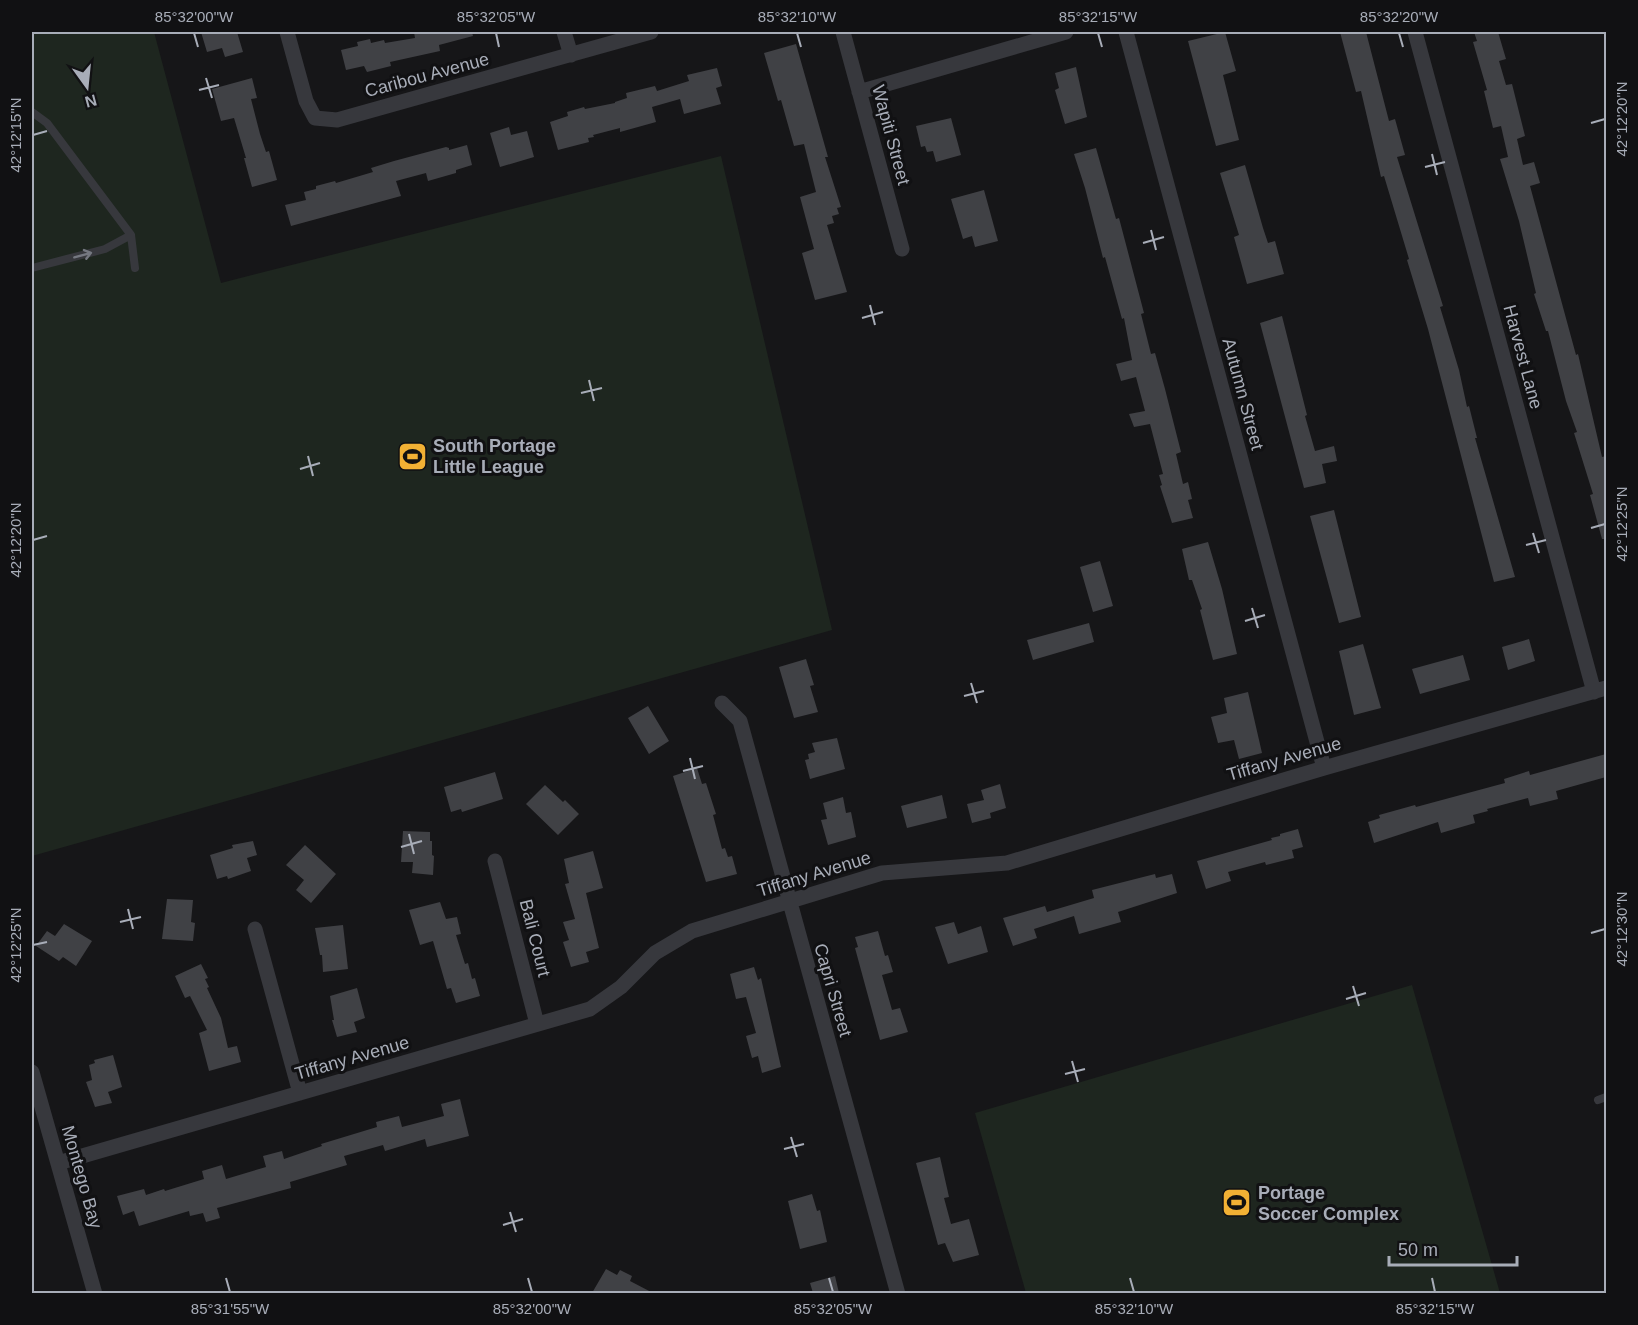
<svg xmlns="http://www.w3.org/2000/svg" width="1638" height="1325" font-family="Helvetica,sans-serif">
<rect width="100%" height="100%" fill="#161618"/>
<path fill="#1e261f" d="M32,32H154L221,283L721,156L832,630L32,856Z
M1412,985L1500,1293H1026L975,1113Z"/>
<path fill="#404145" d="M201,32H237L243,52L225,57L222,48L207,52Z
M414,32H472L473,36L439,45L440,51L390,62L391,66L367,72L364,66L346,70L341,50L358,46L357,42L370,39L371,43L384,40L385,43L415,38Z
M1225,32L1236,71L1223,75L1239,140L1216,146L1188,41Z
M1340,32H1366L1389,121L1395,119L1405,155L1397,157L1443,306L1440,307L1459,370L1467,407L1469,406L1477,438H1475L1515,577L1494,582L1428,329L1407,260L1409,259L1384,176L1381,177L1361,91L1356,92Z
M1474,32H1498L1506,59L1499,61L1506,85L1512,84L1525,136L1517,139L1523,165L1534,162L1540,183L1530,186L1576,355L1578,354L1602,457L1606,456V539H1602L1590,495L1593,494L1574,433L1577,432L1566,401L1548,331H1546L1534,294L1536,293L1519,221L1500,159L1508,157L1501,126L1493,128L1484,91L1487,90L1473,42L1477,41Z
M796,44L828,157H825L841,207L837,208L839,214L832,216L834,223L827,225L847,292L815,300L802,253L814,249L800,197L816,192L804,144L794,146L781,100L778,101L764,53Z
M1076,67L1087,117L1065,124L1055,90L1059,88L1055,73Z
M717,68L722,86L716,88L721,104L684,114L680,99L652,107L656,122L620,132V128L593,135L594,137L588,138L589,142L558,150L550,122L568,116L567,112L584,107L585,109L615,103V102L627,98L626,93L655,86L657,91L689,81L687,75Z
M252,78L257,98L251,99L260,134L266,152L269,151L277,180L252,187L244,158H246L234,118L221,121L212,89Z
M951,118L961,155L936,162L933,151L927,152L925,146L921,147L916,126Z
M509,127L511,135L527,131L534,157L500,167L490,133Z
M467,145L472,165L456,170V173L428,181L426,173L396,181L401,196L291,226L285,205L306,200L304,192L316,189V186L335,181L336,183L373,172L371,168L394,161L446,147L449,148V150Z
M1096,148L1116,219L1119,218L1144,313L1141,314L1151,354L1155,353L1165,389L1181,452L1176,454L1183,484L1188,482L1192,499L1188,500L1193,518L1172,523L1160,486L1162,485L1159,475L1163,474L1150,424L1134,427L1129,414L1145,411L1136,377L1121,381L1116,364L1132,360L1124,318L1122,319L1105,257L1103,258L1085,188L1074,154Z
M1245,165L1263,228L1268,243L1275,241L1284,274L1247,284L1234,237L1239,235L1220,173Z
M984,190L998,241L975,247L972,236L963,239L951,199Z
M1282,316L1307,415L1305,416L1315,451L1334,446L1337,461L1322,464L1326,483L1304,488L1260,323Z
M1334,510L1361,617L1339,623L1310,516Z
M1208,542L1222,589L1237,654L1213,660L1200,610L1202,609L1192,580H1189L1182,549Z
M1100,561L1113,606L1093,612L1080,567Z
M1089,623L1094,642L1033,660L1027,640Z
M1529,639L1535,661L1508,670L1502,647Z
M1363,644L1381,708L1354,715L1339,651Z
M1463,655L1470,680L1420,694L1412,669Z
M806,659L814,685L810,686L818,712L794,718L779,667Z
M1248,692L1262,753L1239,759L1234,740L1218,743L1211,717L1227,713L1224,698Z
M648,706L669,741L649,754L628,718Z
M837,738L845,769L810,779L805,760L809,759L808,754L815,752L812,743Z
M1606,754V777L1556,791L1558,799L1530,806L1528,798L1487,809L1488,811L1473,815L1475,823L1441,833L1438,822L1374,843L1368,822L1380,818L1379,815L1415,805L1416,807L1505,783L1504,779L1529,771L1530,775Z
M697,768L702,784L706,783L716,814L713,815L722,849L725,848L728,857L732,856L737,874L706,882L673,776Z
M495,772L503,799L462,812L461,809L451,812L444,787Z
M1000,784L1006,808L990,813L991,818L972,823L967,804L984,800L981,790Z
M545,785L563,802L565,800L579,814L558,835L526,804Z
M942,795L947,818L907,828L901,806Z
M843,797L846,813L851,812L856,837L828,845L821,820L827,819L823,803Z
M1298,829L1303,847L1292,850L1294,858L1266,865L1265,862L1228,872L1231,881L1206,889L1197,861L1272,840L1271,838L1280,836V834Z
M403,831L430,832V841H432V855L434,856L433,875L412,873L413,862H401Z
M253,841L257,855L247,858L251,871L228,879L227,876L217,879L210,855L233,848L232,845Z
M305,845L336,874L311,903L296,890L304,880L286,865Z
M593,851L603,888L586,893L599,948L586,952L589,962L571,967L563,942L569,940L563,922L575,919L565,884L569,883L564,859Z
M1155,874L1156,878L1172,874L1177,893L1118,912L1121,922L1079,934L1074,916L1034,929L1037,938L1013,946L1003,918L1045,906L1047,912L1094,898L1092,890Z
M167,899L193,900L191,922L195,923L193,941L162,939Z
M440,902L446,919L457,917L461,934L456,935L465,964L468,963L472,979L475,978L480,996L456,1003L451,988L447,989L433,941L420,945L409,910Z
M954,922L958,934L981,926L988,952L948,964L935,927Z
M64,924L92,941L76,966L63,957L59,961L36,946L47,931L55,936Z
M343,925L348,969L323,972L322,955H320L315,928Z
M878,931L885,956L888,955L893,972L882,975L892,1010L900,1008L908,1032L880,1040L855,948L858,947L855,937Z
M201,964L208,978L205,979L209,987L207,988L221,1018L228,1048L237,1046L241,1062L209,1071L199,1033L207,1030L190,996L185,998L175,976Z
M754,967L758,980L761,978L781,1067L762,1073L758,1056L752,1058L746,1036L756,1033L746,997L736,999L730,974Z
M357,988L365,1018L354,1022L357,1032L337,1037L332,1020H334L330,996Z
M113,1055L122,1087L108,1092L112,1103L95,1107L86,1082L92,1080L89,1065L95,1063L94,1060Z
M460,1099L469,1136L427,1147L425,1139L385,1151L383,1145L344,1156L347,1165L290,1182L291,1188L217,1208L220,1218L206,1222L203,1213L190,1216L189,1211L139,1226L134,1211L123,1215L117,1196L144,1189L146,1195L164,1189L165,1191L204,1179L202,1171L222,1165L226,1179L266,1167L263,1156L282,1151L284,1159L322,1146L321,1144L377,1127L376,1122L399,1116L402,1127L444,1116L441,1104Z
M940,1157L949,1197L944,1198L951,1224L969,1219L979,1255L953,1262L945,1243L938,1245L916,1163Z
M812,1194L817,1211L820,1210L827,1242L800,1249L788,1201Z
M606,1269L617,1275L620,1270L632,1276L630,1281L653,1293H592Z
M835,1276L839,1293H813L810,1283Z"/>
<g fill="none" stroke-linecap="round" stroke-linejoin="round">
<path stroke="#37383d" stroke-width="8" d="M32,112L47,123L131,235L135,268
M32,268L105,249L131,235
M1598,1100L1606,1097"/>
<path stroke="#37383d" stroke-width="15" d="M287,32L306,101L315,118L337,120L651,32
M564,32L571,55
M843,32L902,249
M1126,32L1324,768
M1415,32L1594,692
M859,92L1066,32
M722,703L740,721L898,1294
M495,861L537,1024
M255,929L300,1093
M32,1072L95,1294
M58,1163L590,1009L621,987L655,953L692,931L882,873L1007,863L1324,768L1606,688"/>
</g>
<defs><path id="oneway-shaft" d="M-6 0H5M1.5-3L5.5 0L1.5 3" fill="none" stroke-width="1.6" stroke-linecap="round" stroke-linejoin="round" transform="scale(1.5)"/></defs>
<use stroke="#757881" href="#oneway-shaft" transform="translate(83 255) rotate(-15)"/>
<path fill="none" stroke="#a8adb8" stroke-width="2" d="M194,33L198,47M496,33L499,47M797,33L801,47M1098,33L1102,47M1399,33L1403,47M206,78L212,98M199,90L219,85M1591,123L1605,119M33,135L47,131M1432,154L1437,175M1425,167L1445,162M1151,230L1156,250M1143,243L1164,237M870,305L875,325M862,318L883,312M589,380L594,401M581,393L602,388M308,456L313,476M300,469L320,463M1591,528L1605,524M1533,533L1539,553M33,540L47,536M1526,545L1546,540M1252,608L1258,628M1245,621L1265,615M971,683L977,703M964,696L984,691M690,758L695,779M683,771L703,766M409,834L414,854M401,847L422,841M128,909L133,929M120,922L141,917M1591,933L1605,929M33,945L47,942M1353,986L1359,1006M1346,999L1366,993M1072,1061L1078,1082M1065,1074L1085,1069M791,1137L797,1157M784,1149L804,1144M510,1212L516,1232M503,1225L523,1219M226,1278L230,1292M528,1278L532,1292M829,1278L833,1292M1130,1278L1134,1292M1432,1278L1435,1292"/>
<defs>
<symbol id="stadium-square" viewBox="-11 -11 22 22"><rect x="-9" y="-9" width="18" height="18" rx="4" fill="#f2b134" stroke="#111113"/><path d="M0-5a6.5 5 0 1 0 0 10a6.5 5 0 1 0 0-10ZM-3.5-1.8h7v3.6h-7Z" fill="#111"/></symbol>
</defs>
<g fill-rule="evenodd">
<use href="#stadium-square" x="396" y="440" width="33" height="33"/>
<use href="#stadium-square" x="1220" y="1186" width="33" height="33"/>
</g>
<g text-anchor="middle" dominant-baseline="central" stroke-width="6" stroke-linejoin="round" paint-order="stroke">
<g font-size="18" fill="#a8adb8" stroke="#111113">
<text transform="translate(427 75) rotate(-15)">Caribou Avenue</text>
<text transform="translate(891 135) rotate(75)">Wapiti Street</text>
<text transform="translate(1523 357) rotate(75)">Harvest Lane</text>
<text transform="translate(1243 394) rotate(75)">Autumn Street</text>
<text transform="translate(1284 759) rotate(-16)">Tiffany Avenue</text>
<text transform="translate(814 874) rotate(-17)">Tiffany Avenue</text>
<text transform="translate(535 938) rotate(76)">Bali Court</text>
<text transform="translate(833 990) rotate(74)">Capri Street</text>
<text transform="translate(352 1058) rotate(-16)">Tiffany Avenue</text>
<text transform="translate(82 1177) rotate(74)">Montego Bay</text>
</g>
<g font-size="18" font-weight="bold" fill="#a8adb8" stroke="#111113" text-anchor="start">
<text x="433" y="446">South Portage<tspan x="433" dy="21">Little League</tspan></text>
<text x="1258" y="1193">Portage<tspan x="1258" dy="21">Soccer Complex</tspan></text>
</g>
</g>
<rect width="1638" height="1325" fill="none" stroke="#111113" stroke-width="66"/>
<g transform="translate(87 87) rotate(165)" stroke="#111113" stroke-width="4.5" paint-order="stroke">
<path d="M0-4.5L10 22L0 15L-10 22Z" fill="#a8adb8"/>
<text y="-9" font-size="16" font-weight="bold" text-anchor="middle" fill="#a8adb8">N</text>
</g>
<path d="M1389 1256v9h128v-9" fill="none" stroke="#a8adb8" stroke-width="3"/>
<text x="1398" y="1256" font-size="18" fill="#a8adb8" stroke="#111113" stroke-width="4.5" paint-order="stroke">50 m</text>
<rect x="33" y="33" width="1572" height="1259" fill="none" stroke="#a8adb8" stroke-width="2"/>
<g font-size="15" text-anchor="middle" fill="#a8adb8">
<text x="194" y="22">85°32'00"W</text>
<text x="496" y="22">85°32'05"W</text>
<text x="797" y="22">85°32'10"W</text>
<text x="1098" y="22">85°32'15"W</text>
<text x="1399" y="22">85°32'20"W</text>
<text transform="translate(1622 119) rotate(-90)" y="5">42°12'20"N</text>
<text transform="translate(16 135) rotate(-90)" y="5">42°12'15"N</text>
<text transform="translate(1622 524) rotate(-90)" y="5">42°12'25"N</text>
<text transform="translate(16 540) rotate(-90)" y="5">42°12'20"N</text>
<text transform="translate(1622 929) rotate(-90)" y="5">42°12'30"N</text>
<text transform="translate(16 945) rotate(-90)" y="5">42°12'25"N</text>
<text x="230" y="1314">85°31'55"W</text>
<text x="532" y="1314">85°32'00"W</text>
<text x="833" y="1314">85°32'05"W</text>
<text x="1134" y="1314">85°32'10"W</text>
<text x="1435" y="1314">85°32'15"W</text>
</g>
</svg>
